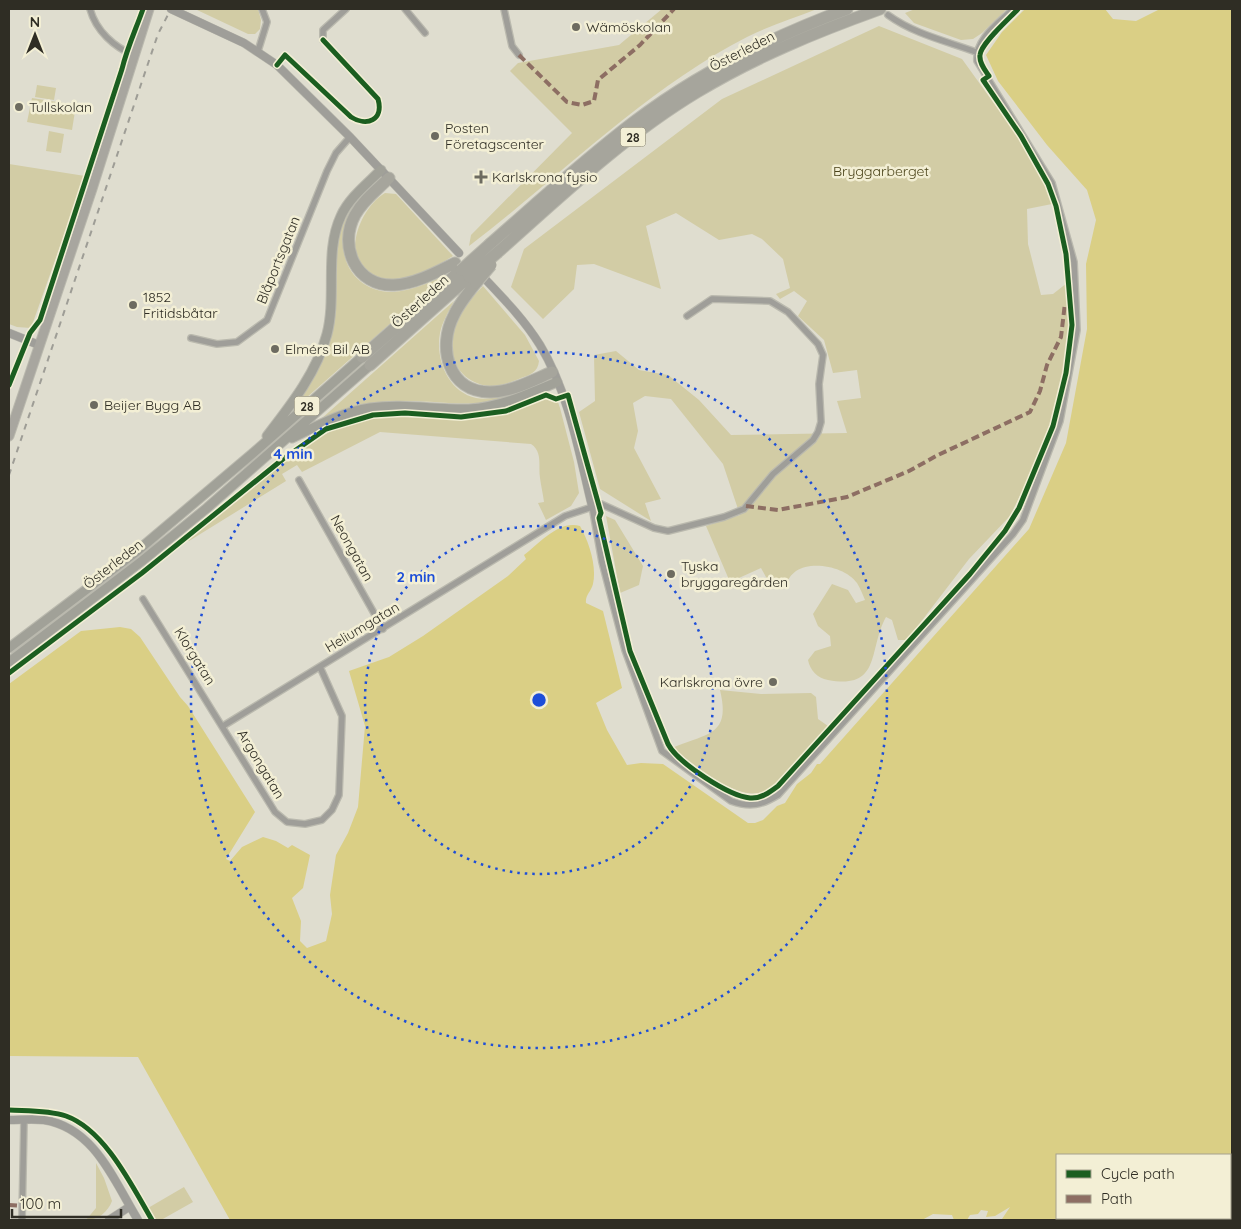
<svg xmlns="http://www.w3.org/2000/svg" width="1241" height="1229" font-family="Quicksand,sans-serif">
<rect width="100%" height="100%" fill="#dfddcf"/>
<path fill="#d2cca5" d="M195,9H258L261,20L260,29L255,34H248Z
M662,9H817C794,18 769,26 747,37C644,90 561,176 469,246L471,235L572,133L510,71L518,63L619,45Z
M915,9H1007L982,33L973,39L961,40L914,23L905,13Z
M879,26L962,59L1021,141L1046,182L1052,199V204L1027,209L1028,244L1041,295L1053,294L1067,283L1070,291L1069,325L1062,384L1050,435L1010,516L969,559L907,640H898L892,620L886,617C868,649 882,690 828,680C817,678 810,670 808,660L815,651L831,646L830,636L818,626L813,614L832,584L848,590L856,603L865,600C863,595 860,588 857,583C846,567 812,560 796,571C784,580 792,584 772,588L761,568L730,582L706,526L740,515L723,464L671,399L645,396L633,403L638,431L634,448L661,499L645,503L651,521L600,489L579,412L595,401L594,355L616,351L639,370L668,375L699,400L731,435L847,433L837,401L861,398L857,370L833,373L824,340L798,316L807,301L794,291L780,299L776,294L790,288L783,259L762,239L752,234L719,240L676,213L646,226L661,289L594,264L577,265L574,289L543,319L511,287L524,249L722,99Z
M37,85L56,88L54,100L35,97Z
M32,98L76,105L72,130L27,122Z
M49,131L64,134L61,153L46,151Z
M9,164L85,176L31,328L17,327L9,324Z
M374,183L376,185C367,197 352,212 347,226C334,259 357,293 393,292C411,291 428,283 444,276L297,406L296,404C311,383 325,362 331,336C346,270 316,236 374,183Z
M385,193L396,194L453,256C433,268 409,282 384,279C336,273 356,210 385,193Z
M483,286L525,335L539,361C538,372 530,375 521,378C512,382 500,386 491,386C464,385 446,360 453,335C458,315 469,300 483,286Z
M454,301C449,311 442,322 440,333C435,359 448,392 476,398C490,401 505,394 518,394C475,410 450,401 407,401C376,401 349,406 321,419Z
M545,399L558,402L560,408L574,462L579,493L571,506L546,520L538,503L544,502C543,494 541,486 540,478C538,466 543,452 531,444L380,432L302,472L297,465L282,474L286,481L189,541L187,540C237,499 304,430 369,419C402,413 435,421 468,419C495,418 520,408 545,399Z
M606,516L615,520L643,566L639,585L620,593Z
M720,690L761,694L811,693L816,697L818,719L828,726C813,742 788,778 770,789C740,807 696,765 672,748C708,733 731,736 720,690Z
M96,1163L104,1178L112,1201C108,1212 98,1220 86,1220L96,1208Z
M184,1187L193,1202L161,1220H155L148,1208Z"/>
<path fill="#dacf85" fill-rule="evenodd" d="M1025,9H1105L1113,19L1136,21L1160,9H1232V1220H1004L1002,1219L1010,1207L995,1216L986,1217L988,1211L981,1210L978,1214L970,1215L967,1220H954L952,1215L933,1214L922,1220H230L138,1057L9,1056V684L81,631L120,627L131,629L140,637L180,697L188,706L255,812L226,859L230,861L242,847L263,837L276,841L288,848L292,845L310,855L303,888L292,898L301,921L300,941L307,948L326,941L332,914L330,895L336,855L348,833L358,807L365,726L349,671L389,657L423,636L508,576L526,559L524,555C540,543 559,520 580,526C589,542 597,566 593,584C591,592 585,595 586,603L603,611L622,688L596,703L607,730L627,765L641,763L663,764L748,823H755L763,820L777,806L785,803L797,784L811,773L817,764H820L1029,529L1066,443L1087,329L1086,264L1096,220L1087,190L1047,145L998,81L986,55L1002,32ZM1057,1155H1230V1218H1057Z"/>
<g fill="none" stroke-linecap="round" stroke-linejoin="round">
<defs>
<path id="minor" d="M90,9C96,31 114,47 135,56
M405,9L425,33
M504,9L512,46L519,55
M888,15C914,34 946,41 976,52
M323,40V30L346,9
M258,51L267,22L262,9
M191,338L217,344L237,342L267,320L327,171L336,153L350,137
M299,480L383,629
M592,506L602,562L625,650L662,751L731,801C750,808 762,805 778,795L1013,534L1023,520L1060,421L1077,330L1074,262L1052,183L977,61C975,39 999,23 1013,9
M143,599L275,812L287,822L305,824L322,820L332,810L339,795L342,716L320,667
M223,726L565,516L601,504L654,528L668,531L724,517L744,509L773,474L813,440L818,432L821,422L819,384L823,355L818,344L788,312L770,301L712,299L687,316
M22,1220L24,1120"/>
<path id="tertiary" d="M171,9L244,43L277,65L350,137L459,253
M486,280C506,301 525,321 540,345C569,393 579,453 592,506
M9,333L39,345
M9,1120C20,1120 32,1119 44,1120C95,1128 114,1181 138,1220
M109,1220L129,1207"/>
<path id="secondary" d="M9,436L92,189L149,9"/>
<path id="primary" d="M267,436C291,405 317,372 327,334C337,296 324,252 341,216C349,198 367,184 381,170
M292,438C317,426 342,412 370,408C403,403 436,410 469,409C500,407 529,394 557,382
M9,648L136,552L252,454L362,357
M9,662L142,561L207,508L370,365"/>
<path id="motorway" d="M389,178C377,190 363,200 355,215C338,246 356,287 394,285C415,284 437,272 455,263
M490,244C537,203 584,160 634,122C698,73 772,37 847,9
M498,252C561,196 624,136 697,92C755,57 816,32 880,9
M476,283C468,293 459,304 454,315C437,347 448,392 490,392C512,392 533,380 552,372
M362,357L461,270
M370,365L469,277"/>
</defs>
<use href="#minor" stroke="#bab9ae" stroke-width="8"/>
<use href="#tertiary" stroke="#bab9ae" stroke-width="9"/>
<use href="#secondary" stroke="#bab9ae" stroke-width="11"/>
<use href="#primary" stroke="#bab9ae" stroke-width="11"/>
<use href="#motorway" stroke="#bab9ae" stroke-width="13"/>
<use href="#minor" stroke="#9f9e99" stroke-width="5.5"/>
<use href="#tertiary" stroke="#9f9e99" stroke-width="8"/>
<use href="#secondary" stroke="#a8a69f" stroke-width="9"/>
<use href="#primary" stroke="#a1a198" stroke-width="9"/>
<use href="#motorway" stroke="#a6a59c" stroke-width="11"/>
<path stroke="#9e9d96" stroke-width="2" stroke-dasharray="6 6" stroke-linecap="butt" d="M9,475L158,34L171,9"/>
<defs>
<path id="motorway-bridge" d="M461,270L490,244
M469,277L498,252
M476,283L491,265"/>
</defs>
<use href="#motorway-bridge" stroke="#bab9ae" stroke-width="13" stroke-linecap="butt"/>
<use href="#motorway-bridge" stroke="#a6a59c" stroke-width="11"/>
<path stroke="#8d6e63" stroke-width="4" stroke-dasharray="8 4" stroke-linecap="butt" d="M519,55L567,102L582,105L594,101L598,80L640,45L674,9
M746,506L778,510L847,497L909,471L938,455L1030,412L1040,391L1047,365L1061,337L1065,303
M9,1205L22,1206"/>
<defs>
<path id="cycleway" d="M277,65L285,55L351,117C367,127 384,120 378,99L323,40
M9,385L30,333L40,320L122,69C127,48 136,29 143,9
M9,673L142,573L283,459L326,429L373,415L405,413L461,417L506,411L546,395L556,399L568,395L601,513L599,518L630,651L668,744C678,763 729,796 750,798C761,799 770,792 778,786L970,574L1005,531L1019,508L1053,426L1066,373L1072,325L1066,254L1056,206L1048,184L1021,136L983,80L989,76C985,70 979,63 980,55C981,43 1010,18 1018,9
M9,1110C27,1111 48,1110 66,1116C105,1130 132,1186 152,1220"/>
</defs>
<use href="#cycleway" stroke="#f3efd5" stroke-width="8"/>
<use href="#cycleway" stroke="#1b5e20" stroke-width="5"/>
</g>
<g fill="none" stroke="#1d4ed8" stroke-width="2.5" stroke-dasharray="2.5 5">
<circle cx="539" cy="700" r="174"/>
<circle cx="539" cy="700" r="348"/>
</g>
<g fill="#6d6b60" stroke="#f3efd5" stroke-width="2">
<circle cx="576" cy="27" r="5"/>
<circle cx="19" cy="107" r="5"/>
<circle cx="435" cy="136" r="5"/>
<path d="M478.5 169.5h5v5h5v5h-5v5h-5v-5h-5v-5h5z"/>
<circle cx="133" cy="305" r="5"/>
<circle cx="275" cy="349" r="5"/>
<circle cx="94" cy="405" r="5"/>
<circle cx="671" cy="574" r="5"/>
<circle cx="773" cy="682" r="5"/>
</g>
<g text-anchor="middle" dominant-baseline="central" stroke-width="5" stroke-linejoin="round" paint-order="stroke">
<g fill="#f3efd5" stroke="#6a6759" stroke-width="1">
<rect x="620.5" y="127.5" width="25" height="19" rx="4"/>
<rect x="294.5" y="396.5" width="25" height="19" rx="4"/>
</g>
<g font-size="12" font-weight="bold" fill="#2f2d24">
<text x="633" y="137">28</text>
<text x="307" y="406">28</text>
</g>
<g font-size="14" fill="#2f2d24" stroke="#f3efd5" text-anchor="start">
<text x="586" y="27">Wämöskolan</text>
<text x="29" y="107">Tullskolan</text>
<text x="445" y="128">Posten<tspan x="445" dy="16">Företagscenter</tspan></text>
<text x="492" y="177">Karlskrona fysio</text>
<text x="143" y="297">1852<tspan x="143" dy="16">Fritidsbåtar</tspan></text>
<text x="285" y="349">Elmérs Bil AB</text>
<text x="104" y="405">Beijer Bygg AB</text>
<text x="681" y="566">Tyska<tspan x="681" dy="16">bryggaregården</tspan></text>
<text x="763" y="682" text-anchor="end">Karlskrona övre</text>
</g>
<g font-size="14" fill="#2f2d24" stroke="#f3efd5">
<text transform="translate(742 51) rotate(-27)">Österleden</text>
<text transform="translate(278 260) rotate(-68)">Blåportsgatan</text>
<text transform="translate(420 301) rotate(-42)">Österleden</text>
<text transform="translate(352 548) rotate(61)">Neongatan</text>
<text transform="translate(113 564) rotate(-38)">Österleden</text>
<text transform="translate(362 627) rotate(-31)">Heliumgatan</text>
<text transform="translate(195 656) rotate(58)">Klorgatan</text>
<text transform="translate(261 764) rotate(59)">Argongatan</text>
</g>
<g font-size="14" fill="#4b441a" stroke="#f3efd5">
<text x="881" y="171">Bryggarberget</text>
</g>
</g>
<circle cx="539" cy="700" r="8" fill="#1d4ed8" stroke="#f3efd5" stroke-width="2.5"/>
<g font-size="15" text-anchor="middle" font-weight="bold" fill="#1d4ed8" stroke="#f3efd5" stroke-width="5" stroke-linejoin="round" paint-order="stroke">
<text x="293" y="459">4 min</text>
<text x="416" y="582">2 min</text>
</g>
<rect width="1241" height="1229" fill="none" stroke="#2f2d24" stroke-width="20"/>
<rect x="1056" y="1154" width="175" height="65" fill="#f3efd5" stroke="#a5a18e"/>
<rect x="1066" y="1170" width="25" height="8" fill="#1b5e20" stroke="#a5a18e"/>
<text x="1101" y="1179" font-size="15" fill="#2f2d24">Cycle path</text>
<rect x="1066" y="1195" width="25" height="8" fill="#8d6e63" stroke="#a5a18e"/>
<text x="1101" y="1204" font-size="15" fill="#2f2d24">Path</text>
<g transform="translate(35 35)" stroke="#f3efd5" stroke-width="4" paint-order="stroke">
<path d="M0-4L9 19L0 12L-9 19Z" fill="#2f2d24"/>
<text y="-8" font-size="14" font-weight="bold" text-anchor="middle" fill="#2f2d24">N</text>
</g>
<path d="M12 1209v8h109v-8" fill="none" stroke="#2f2d24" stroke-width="2.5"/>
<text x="20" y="1209" font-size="15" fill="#2f2d24" stroke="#f3efd5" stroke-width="4" paint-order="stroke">100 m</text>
</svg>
